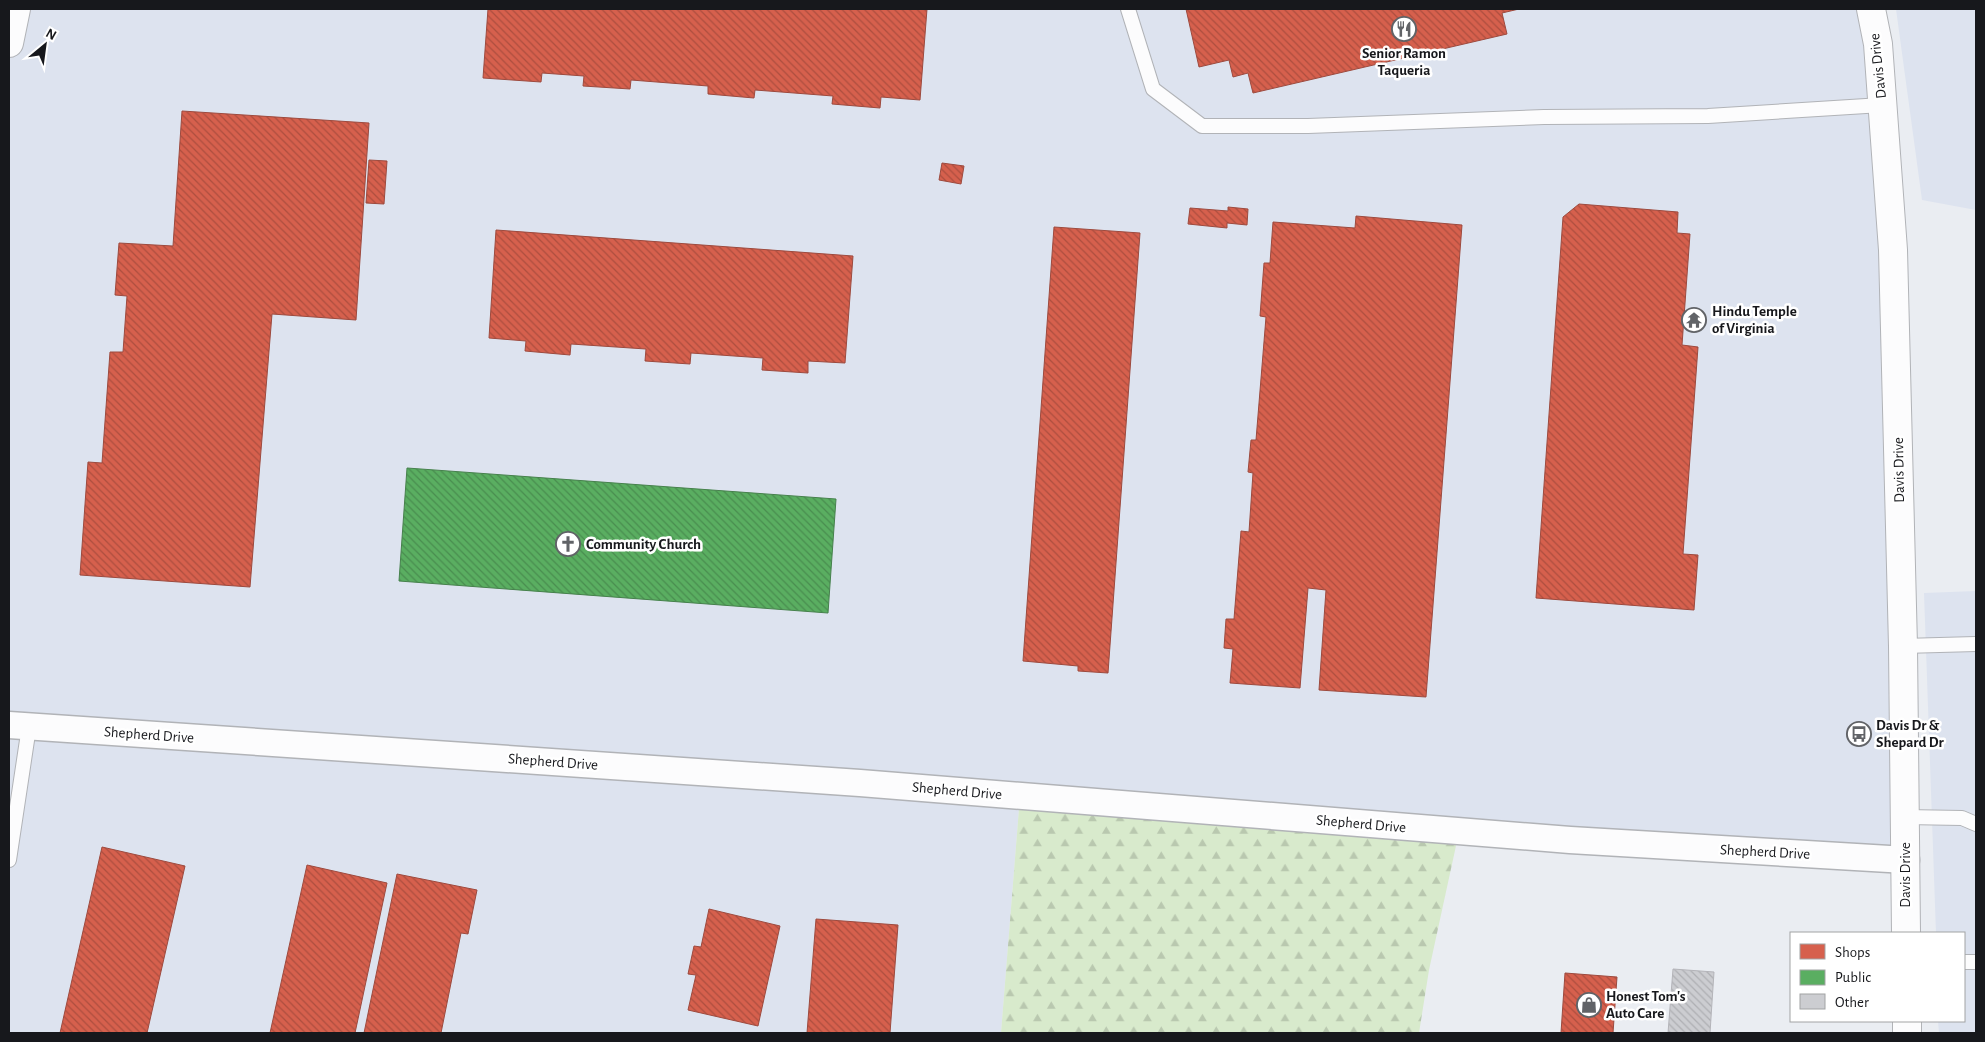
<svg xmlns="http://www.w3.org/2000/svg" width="1985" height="1042" font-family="'Alegreya Sans',sans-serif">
<defs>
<pattern id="forest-firs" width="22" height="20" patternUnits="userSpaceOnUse" patternTransform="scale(1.25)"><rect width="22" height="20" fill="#d8eacc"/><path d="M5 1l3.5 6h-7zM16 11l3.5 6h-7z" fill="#b9c8af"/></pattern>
<pattern id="shops-back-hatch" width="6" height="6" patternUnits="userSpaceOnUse" patternTransform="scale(1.25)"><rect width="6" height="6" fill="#d6604d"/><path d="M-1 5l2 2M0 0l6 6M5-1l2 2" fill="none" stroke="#ad4e3f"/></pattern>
<pattern id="public-back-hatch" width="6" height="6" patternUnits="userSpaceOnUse" patternTransform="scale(1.25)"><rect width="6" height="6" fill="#5aae61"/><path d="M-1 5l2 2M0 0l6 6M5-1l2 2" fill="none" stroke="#498d4f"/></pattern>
<pattern id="building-back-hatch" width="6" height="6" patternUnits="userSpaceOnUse" patternTransform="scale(1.25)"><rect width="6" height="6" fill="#cccdd1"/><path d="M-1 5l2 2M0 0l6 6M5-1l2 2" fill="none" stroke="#aeafb3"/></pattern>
</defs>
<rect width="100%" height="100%" fill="#eaedf2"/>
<path fill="#dde3ef" d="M9,9H1871L1906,860L1020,796L1001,1033H9Z
M1896,9H1976V210L1922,200Z
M1976,591V1033H1939L1938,1021H1964V933H1936L1924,593Z"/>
<path fill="url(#forest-firs)" d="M1020,796L1459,832L1429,970L1419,1033H1001Z"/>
<path fill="url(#shops-back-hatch)" stroke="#9d4a3e" d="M488,9H927L920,100L881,97L880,108L832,104L833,96L755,90L754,98L708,94V86L631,80L630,89L583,86L584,76L542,73L541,82L483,78Z
M1186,9H1519L1502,13L1507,34L1253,93L1248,73L1233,77L1229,60L1199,67Z
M182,111L369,123L356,320L272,314L250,587L80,575L88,462L102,463L110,352H123L127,296L115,295L119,243L173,246Z
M369,160L387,161L384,204L366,203Z
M942,163L964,166L961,184L939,180Z
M1579,204L1678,212L1677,233L1690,234L1682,345L1698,347L1683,554L1698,555L1694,610L1536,598L1563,217Z
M1228,207L1248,209L1247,225L1227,223V228L1188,224L1190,208L1228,211Z
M1356,216L1462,225L1426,697L1319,690L1326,590L1308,588L1300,688L1230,683L1233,649L1224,648L1226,619H1234L1241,531L1249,532L1253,473L1248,472L1251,440H1256L1266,317L1260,316L1264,263H1270L1273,222L1355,228Z
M1054,227L1140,233L1108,673L1078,671V666L1023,661Z
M496,230L853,256L845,363L808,361V373L762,370L763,358L691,353L690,364L645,361L646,349L571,344L570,355L525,351L526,341L489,338Z
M102,847L185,866L147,1033H60Z
M307,865L387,883L355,1033H270Z
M397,874L477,890L468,934L461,933L441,1033H364Z
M709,909L780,926L758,1026L688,1010L696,975L688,974L694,946L701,947Z
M816,919L898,925L890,1033H807Z
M1565,973L1617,977L1613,1033H1561Z"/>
<path fill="url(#public-back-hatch)" stroke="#46814c" d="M407,468L836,499L828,613L399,581Z"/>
<path fill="url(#building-back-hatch)" stroke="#b4b4b9" d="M1673,969L1714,972L1710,1033H1668Z"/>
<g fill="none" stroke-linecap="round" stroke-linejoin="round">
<defs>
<path id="lane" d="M1128,9L1153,89L1202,126H1308L1544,117L1708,116L1882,105
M1903,646L1976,644
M1905,817L1962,818L1976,824
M9,860L29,727
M1964,962H1976"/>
<path id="street" d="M9,725L860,783L1570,840L1906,860"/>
<path id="secondary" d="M1871,9L1878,44L1893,250L1903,646L1906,933
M9,43L16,9
M1907,1021V1033"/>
</defs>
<use href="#lane" stroke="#b1b3b7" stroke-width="16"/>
<use href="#street" stroke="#b1b3b7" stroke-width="29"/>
<use href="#secondary" stroke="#b1b3b7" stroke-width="30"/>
<use href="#lane" stroke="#fcfcfd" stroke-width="14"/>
<use href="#street" stroke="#fcfcfd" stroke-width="26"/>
<use href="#secondary" stroke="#fcfcfd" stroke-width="28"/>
</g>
<defs>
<symbol id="restaurant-ring" viewBox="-11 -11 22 22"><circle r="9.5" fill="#fff" stroke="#616367" stroke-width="1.5"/><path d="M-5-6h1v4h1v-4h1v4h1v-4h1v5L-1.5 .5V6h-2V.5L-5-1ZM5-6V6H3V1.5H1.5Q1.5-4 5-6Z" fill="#616367"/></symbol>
<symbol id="temple-ring" viewBox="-11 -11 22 22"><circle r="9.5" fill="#fff" stroke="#616367" stroke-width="1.5"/><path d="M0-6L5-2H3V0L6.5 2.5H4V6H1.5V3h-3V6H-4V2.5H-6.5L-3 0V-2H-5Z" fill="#616367"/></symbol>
<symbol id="church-ring" viewBox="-11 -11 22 22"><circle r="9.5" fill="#fff" stroke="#616367" stroke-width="1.5"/><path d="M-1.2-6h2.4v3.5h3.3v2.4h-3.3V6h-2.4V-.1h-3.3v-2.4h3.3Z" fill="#616367"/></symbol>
<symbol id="bus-ring" viewBox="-11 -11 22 22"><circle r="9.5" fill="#fff" stroke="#616367" stroke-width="1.5"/><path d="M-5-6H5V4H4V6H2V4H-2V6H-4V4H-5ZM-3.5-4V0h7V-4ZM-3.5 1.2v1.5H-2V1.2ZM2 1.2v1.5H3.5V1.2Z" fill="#616367"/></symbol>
<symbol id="shop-ring" viewBox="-11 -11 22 22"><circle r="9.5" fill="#fff" stroke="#616367" stroke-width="1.5"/><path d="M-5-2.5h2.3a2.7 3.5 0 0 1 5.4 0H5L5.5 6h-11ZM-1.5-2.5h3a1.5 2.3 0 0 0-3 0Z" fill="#616367"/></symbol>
</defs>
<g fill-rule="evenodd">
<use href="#restaurant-ring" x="1390" y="15" width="28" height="28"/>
<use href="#temple-ring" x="1680" y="306" width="28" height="28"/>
<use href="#church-ring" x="554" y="530" width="28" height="28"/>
<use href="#bus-ring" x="1845" y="720" width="28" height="28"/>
<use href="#shop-ring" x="1575" y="991" width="28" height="28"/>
</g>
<g text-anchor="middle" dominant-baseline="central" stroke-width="5" stroke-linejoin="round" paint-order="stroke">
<g font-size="15" font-weight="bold" fill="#17181c" stroke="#fff" text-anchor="start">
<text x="1404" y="53" text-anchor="middle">Senior Ramon<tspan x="1404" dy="17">Taqueria</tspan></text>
<text x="1712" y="311">Hindu Temple<tspan x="1712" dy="17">of Virginia</tspan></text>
<text x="586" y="544">Community Church</text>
<text x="1876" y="725">Davis Dr &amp;<tspan x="1876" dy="17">Shepard Dr</tspan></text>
<text x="1606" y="996">Honest Tom's<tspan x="1606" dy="17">Auto Care</tspan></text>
</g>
<g font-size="15" fill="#17181c" stroke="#fff">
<text transform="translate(1878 66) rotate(-96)">Davis Drive</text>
<text transform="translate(1899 470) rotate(-91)">Davis Drive</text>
<text transform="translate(149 735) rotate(4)">Shepherd Drive</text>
<text transform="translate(553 762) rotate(4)">Shepherd Drive</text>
<text transform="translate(957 791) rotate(5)">Shepherd Drive</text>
<text transform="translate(1361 824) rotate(5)">Shepherd Drive</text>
<text transform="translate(1765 852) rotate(3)">Shepherd Drive</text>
<text transform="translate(1905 875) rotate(-90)">Davis Drive</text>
</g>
</g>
<rect width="1985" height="1042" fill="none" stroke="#17181c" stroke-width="20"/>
<rect x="1790" y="932" width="175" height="90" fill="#ffffff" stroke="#a2a3a4"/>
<rect x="1800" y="944" width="25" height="15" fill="#d6604d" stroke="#a2a3a4"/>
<text x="1835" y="957" font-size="15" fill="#17181c">Shops</text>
<rect x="1800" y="970" width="25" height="15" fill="#5aae61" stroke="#a2a3a4"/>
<text x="1835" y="982" font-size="15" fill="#17181c">Public</text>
<rect x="1800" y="994" width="25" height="15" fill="#cccdd1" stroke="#a2a3a4"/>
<text x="1835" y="1007" font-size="15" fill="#17181c">Other</text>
<g transform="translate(45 45) rotate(29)" stroke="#ffffff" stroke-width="4" paint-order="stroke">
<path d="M0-4L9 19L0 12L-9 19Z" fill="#17181c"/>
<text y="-8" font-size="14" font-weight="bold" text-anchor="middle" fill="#17181c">N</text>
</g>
</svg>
